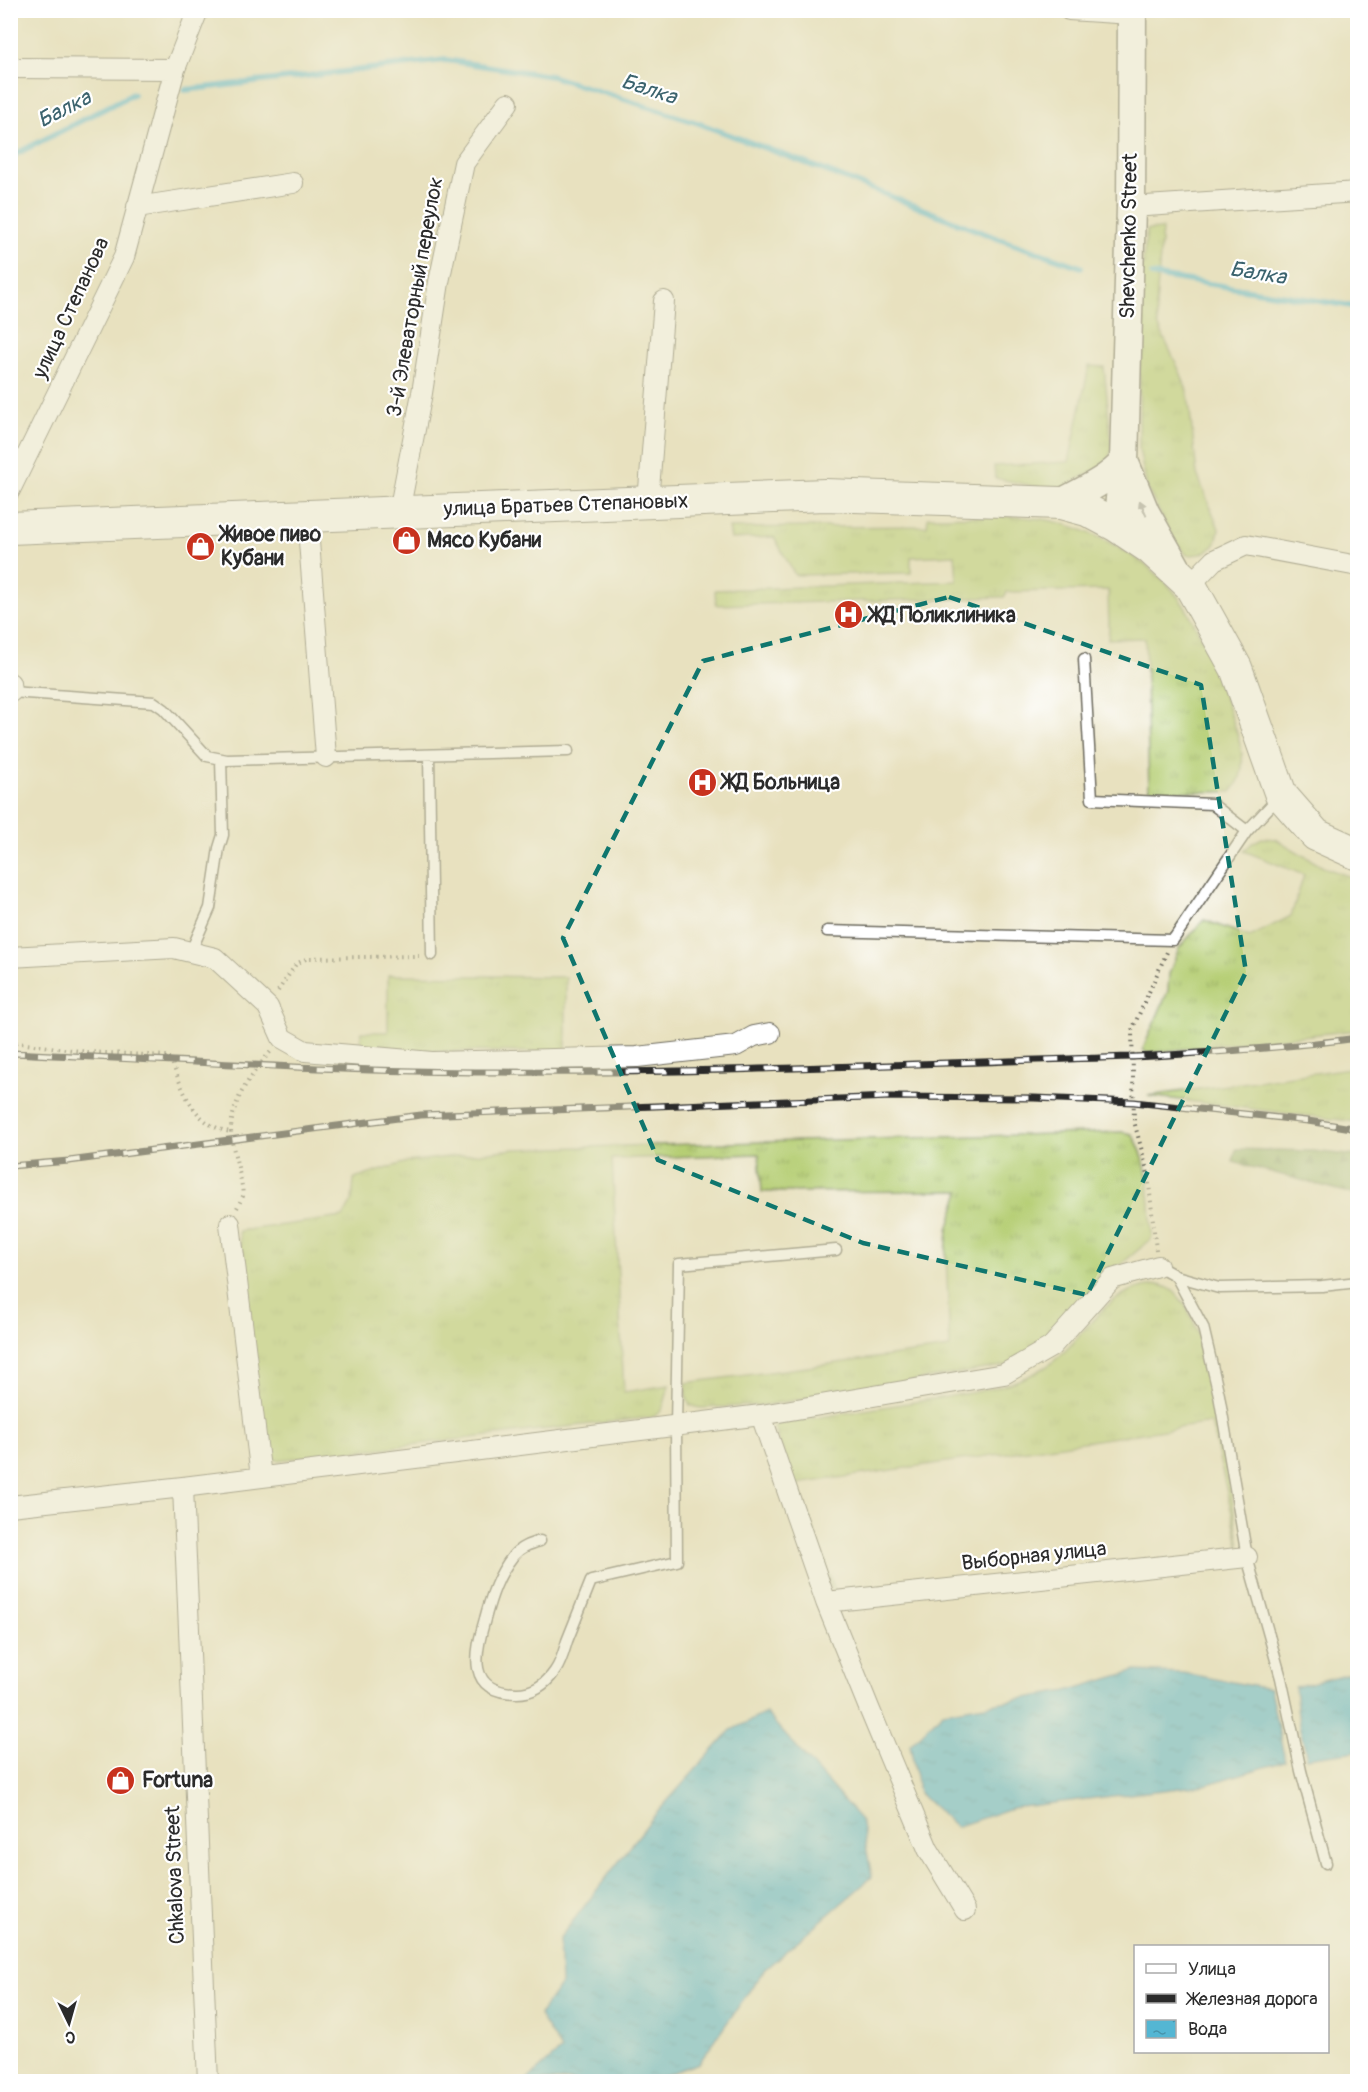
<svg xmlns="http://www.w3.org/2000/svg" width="1368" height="2092" font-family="Pangolin,sans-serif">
<defs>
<pattern id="grass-tufts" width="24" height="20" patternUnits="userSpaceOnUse" patternTransform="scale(1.5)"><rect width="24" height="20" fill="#b5ce73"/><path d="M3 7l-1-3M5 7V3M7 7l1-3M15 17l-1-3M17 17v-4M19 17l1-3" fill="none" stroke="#9cb164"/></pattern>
<pattern id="forest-firs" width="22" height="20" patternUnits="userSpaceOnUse" patternTransform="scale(1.5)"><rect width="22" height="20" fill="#90b165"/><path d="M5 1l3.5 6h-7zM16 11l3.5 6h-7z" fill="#769053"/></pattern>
<pattern id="water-ripples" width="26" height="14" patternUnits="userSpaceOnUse" patternTransform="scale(1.5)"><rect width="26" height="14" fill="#54b6d3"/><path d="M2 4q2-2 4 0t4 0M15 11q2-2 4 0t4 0" fill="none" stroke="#4694ab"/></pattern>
</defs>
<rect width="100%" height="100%" fill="#fff"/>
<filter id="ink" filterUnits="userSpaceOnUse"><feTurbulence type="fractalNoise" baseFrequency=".0167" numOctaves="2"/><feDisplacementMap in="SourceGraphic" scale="12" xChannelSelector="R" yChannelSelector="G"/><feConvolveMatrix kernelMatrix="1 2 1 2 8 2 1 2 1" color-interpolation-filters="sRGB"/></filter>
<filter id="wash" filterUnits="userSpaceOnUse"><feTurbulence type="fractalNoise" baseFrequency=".008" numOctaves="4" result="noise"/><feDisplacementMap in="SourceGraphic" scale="24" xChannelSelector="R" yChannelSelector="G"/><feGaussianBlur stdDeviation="1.35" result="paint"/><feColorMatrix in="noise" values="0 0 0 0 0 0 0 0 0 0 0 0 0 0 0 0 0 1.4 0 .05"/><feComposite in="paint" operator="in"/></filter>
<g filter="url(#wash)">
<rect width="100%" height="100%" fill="#e8e1bf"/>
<path fill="url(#grass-tufts)" stroke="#707c4f" stroke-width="1.5" d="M1162,229L1156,306L1158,325L1181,374L1188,394L1197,474L1219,529L1216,543L1213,547L1201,554L1187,555L1174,541L1147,488L1139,449L1140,284L1147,230Z
M1089,366L1104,367L1112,448L1109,459L1103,466L1057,491L995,478L994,466L1069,462Z
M928,517C963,517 1007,514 1042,519C1089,527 1150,559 1178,597C1201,627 1216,675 1229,710C1238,736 1253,769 1231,792L1149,791L1145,638L1108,639L1109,629L1108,590L1007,592L1004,597L716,605L715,590L957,581L955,555L911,557V573L795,575L774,537L731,539L729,528L927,526Z
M1262,838L1276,839L1323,867L1357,879V1030L1146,1053L1143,1049L1168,991L1169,974L1179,948L1204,920L1250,937L1291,916L1304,875L1244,851L1252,843Z
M388,975L566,977V1052L361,1051V1032H388Z
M1357,1067V1122L1148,1096Z
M1122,1132L1132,1134C1151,1162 1149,1202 1152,1235L1150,1240L1108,1275L1054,1339L1015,1364L766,1405L700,1408L690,1405L686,1396V1383L950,1348L946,1255L948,1230L960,1191L762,1192L759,1154L612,1159L624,1392L669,1385L664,1405L660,1412L653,1417L278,1460L269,1457L263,1448L239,1231L343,1217L352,1201L354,1179L407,1162L514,1149Z
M1159,1285C1167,1287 1173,1289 1178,1296C1194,1314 1200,1340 1206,1363C1222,1424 1230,1486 1240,1548L1211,1423L797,1484L838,1599L834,1598L774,1427L777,1424C825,1416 873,1409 921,1401C962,1394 1007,1390 1044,1368C1087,1341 1100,1287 1159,1285Z"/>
<path fill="url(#forest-firs)" stroke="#5e6e48" stroke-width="1.5" d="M1236,1149L1313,1151L1357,1156V1195L1233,1162Z"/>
<path fill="url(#water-ripples)" stroke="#40707f" stroke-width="1.5" d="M1134,1671L1183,1673L1270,1689L1285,1761L1205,1785L1012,1808L956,1827L919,1793L910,1745L943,1712L1067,1691Z
M1357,1671V1751L1307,1758L1299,1725L1295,1687Z
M766,1713L861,1820L872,1877L764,1970L699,2063L648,2081H526L561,2050L539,2015L561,1984L559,1939L653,1817L731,1730Z"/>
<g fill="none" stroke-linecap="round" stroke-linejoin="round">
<path stroke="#54b6d3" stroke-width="6" d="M185,90L446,60L551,76L698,123L803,162L999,239L1081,267
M10,157L133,94
M1152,275L1358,307"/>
</g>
</g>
<g filter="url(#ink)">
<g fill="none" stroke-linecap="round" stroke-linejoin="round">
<defs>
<path id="service" d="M1084,659L1092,799L1212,804L1247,831
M11,692L154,702L164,709L207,756L227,760L568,751
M429,755L432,955
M827,931L1173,940L1247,831L1279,797
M191,951L210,908L219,848L223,835L221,759
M1158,1266L1176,1276L1203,1327L1219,1395L1247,1557L1281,1678L1301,1771L1326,1863
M1176,1276L1219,1288L1322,1286L1358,1282
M540,1541C530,1544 520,1547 513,1556C498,1575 491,1596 485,1619C475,1653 466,1693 517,1693C533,1693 546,1684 555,1671C561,1663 564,1651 567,1641C575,1621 583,1601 591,1581L677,1561L676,1426L679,1264L836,1250"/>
<path id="minor" d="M1069,10L1132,14
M10,68L175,69
M137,207L293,183
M1131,207L1358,192
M10,490L124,257L175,69L198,10
M648,502L664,301
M399,512L422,393L439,282L464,163L508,103
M307,516L326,757
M1190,585L1214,560L1246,545L1358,566
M10,683L11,692
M10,957L174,948L215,958L268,1007L282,1038L305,1051L432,1062L637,1057L736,1046L754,1036L770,1033
M230,1224L261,1477
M761,1415L826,1602L869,1708L928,1849L965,1910
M183,1487L208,2082
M10,1506L183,1487L761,1415L1004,1374L1051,1347L1112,1279L1158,1266
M826,1602L1247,1557"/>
<path id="secondary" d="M1126,466L1145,512L1176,567
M1061,503C1083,491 1107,481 1124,462
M1117,526L1124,462L1131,207L1132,10"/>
<path id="primary" d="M10,528L825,495L1061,503L1087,510L1117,526L1150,548L1190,585L1236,668L1281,795L1316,835L1358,854"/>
</defs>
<use href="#service" stroke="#6d6b5f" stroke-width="13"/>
<use href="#minor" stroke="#6d6b5f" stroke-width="22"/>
<use href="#secondary" stroke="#6d6b5f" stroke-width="31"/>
<use href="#primary" stroke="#6d6b5f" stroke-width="34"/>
<path stroke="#6d6b5f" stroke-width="4" stroke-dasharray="1.5 4.5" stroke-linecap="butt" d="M278,991L296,964L308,958L419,956
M10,1042L88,1052L167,1056L171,1060C183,1091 194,1126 231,1132
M237,1208L243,1196C242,1177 235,1160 232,1141C226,1107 251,1074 272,1050
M1156,1250L1148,1174L1134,1121L1132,1030L1167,952"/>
<use href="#service" stroke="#fff" stroke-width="10"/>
<use href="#minor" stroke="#fff" stroke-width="20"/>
<use href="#secondary" stroke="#fff" stroke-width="28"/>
<use href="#primary" stroke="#fff" stroke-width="32"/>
<defs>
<path id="rail" d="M10,1053C172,1060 334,1072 495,1072C708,1074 920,1063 1133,1057C1208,1053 1283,1048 1358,1038
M10,1166L69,1161L421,1115L891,1097L1034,1098L1134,1102L1308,1121L1358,1129"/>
</defs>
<use href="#rail" stroke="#2b2b2b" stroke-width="7"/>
<use href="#rail" stroke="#fff" stroke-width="4.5" stroke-dasharray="14" stroke-linecap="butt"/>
</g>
<defs><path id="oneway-solid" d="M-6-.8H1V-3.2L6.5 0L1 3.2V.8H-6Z" transform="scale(1.5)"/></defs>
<use fill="#a0a0a0" href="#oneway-solid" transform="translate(1143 508) rotate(-114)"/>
</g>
<path d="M0 0H1368V2092H0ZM949,597L1201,685L1246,972L1087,1295L863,1243L658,1160L563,938L703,661Z" fill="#e8e1bf" fill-opacity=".55" fill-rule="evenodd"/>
<path fill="none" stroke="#0f766e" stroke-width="4.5" stroke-dasharray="12 8" stroke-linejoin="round" d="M949,597L1201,685L1246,972L1087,1295L863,1243L658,1160L563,938L703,661Z"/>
<defs>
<symbol id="shop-disc" viewBox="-11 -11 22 22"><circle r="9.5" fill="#c8321e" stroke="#fff"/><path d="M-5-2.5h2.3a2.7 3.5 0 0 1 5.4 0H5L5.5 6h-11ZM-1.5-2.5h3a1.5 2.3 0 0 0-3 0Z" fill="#fff"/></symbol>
<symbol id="hospital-disc" viewBox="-11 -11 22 22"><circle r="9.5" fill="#c8321e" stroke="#fff"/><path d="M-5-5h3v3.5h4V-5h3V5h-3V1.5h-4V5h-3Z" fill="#fff"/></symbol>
</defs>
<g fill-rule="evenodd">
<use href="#shop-disc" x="390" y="524" width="33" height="33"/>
<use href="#shop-disc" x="184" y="530" width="33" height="33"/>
<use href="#hospital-disc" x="832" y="598" width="33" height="33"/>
<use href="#hospital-disc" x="686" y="766" width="33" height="33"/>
<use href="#shop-disc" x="104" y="1764" width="33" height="33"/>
</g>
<g text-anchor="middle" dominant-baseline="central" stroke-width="4.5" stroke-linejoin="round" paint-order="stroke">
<g font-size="21" fill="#2b2b2b" stroke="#fff">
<text transform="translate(1129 236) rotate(-89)">Shevchenko Street</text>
<text transform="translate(415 297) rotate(-80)">3-й Элеваторный переулок</text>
<text transform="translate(71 308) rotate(-65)">улица Степанова</text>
<text transform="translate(566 505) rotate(-2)">улица Братьев Степановых</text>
<text transform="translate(1034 1556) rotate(-6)">Выборная улица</text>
<text transform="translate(175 1875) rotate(-92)">Chkalova Street</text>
</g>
<g font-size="21" font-weight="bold" fill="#2b2b2b" stroke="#fff" text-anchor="start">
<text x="221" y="534">Живое пиво<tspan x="221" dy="24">Кубани</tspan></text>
<text x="427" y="540">Мясо Кубани</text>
<text x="870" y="615">ЖД Поликлиника</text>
<text x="723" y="782">ЖД Больница</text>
<text x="142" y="1780">Fortuna</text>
</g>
<g font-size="22" font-style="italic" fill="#3b636e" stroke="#fff">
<text transform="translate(649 89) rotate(18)">Балка</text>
<text transform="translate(64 109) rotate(-27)">Балка</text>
<text transform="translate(1258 273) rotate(9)">Балка</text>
</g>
</g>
<rect width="1368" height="2092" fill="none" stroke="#fff" stroke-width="36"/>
<rect x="1134" y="1945" width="195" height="108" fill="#ffffff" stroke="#aaaaaa" stroke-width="1.5"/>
<rect x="1146" y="1964" width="30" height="9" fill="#ffffff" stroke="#aaaaaa" stroke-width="1.5"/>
<text x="1188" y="1975" font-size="18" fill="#2b2b2b">Улица</text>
<rect x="1146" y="1994" width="30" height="9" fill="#2b2b2b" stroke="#aaaaaa" stroke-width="1.5"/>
<text x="1188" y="2005" font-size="18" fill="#2b2b2b">Железная дорога</text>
<rect x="1146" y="2020" width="30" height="18" fill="url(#water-ripples)" stroke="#aaaaaa" stroke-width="1.5"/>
<text x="1188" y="2035" font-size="18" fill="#2b2b2b">Вода</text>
<g transform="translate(69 2023) rotate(175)" stroke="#ffffff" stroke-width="4.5" paint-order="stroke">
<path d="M0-4.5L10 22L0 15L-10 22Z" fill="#2b2b2b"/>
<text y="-9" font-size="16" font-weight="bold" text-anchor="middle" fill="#2b2b2b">С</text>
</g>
</svg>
